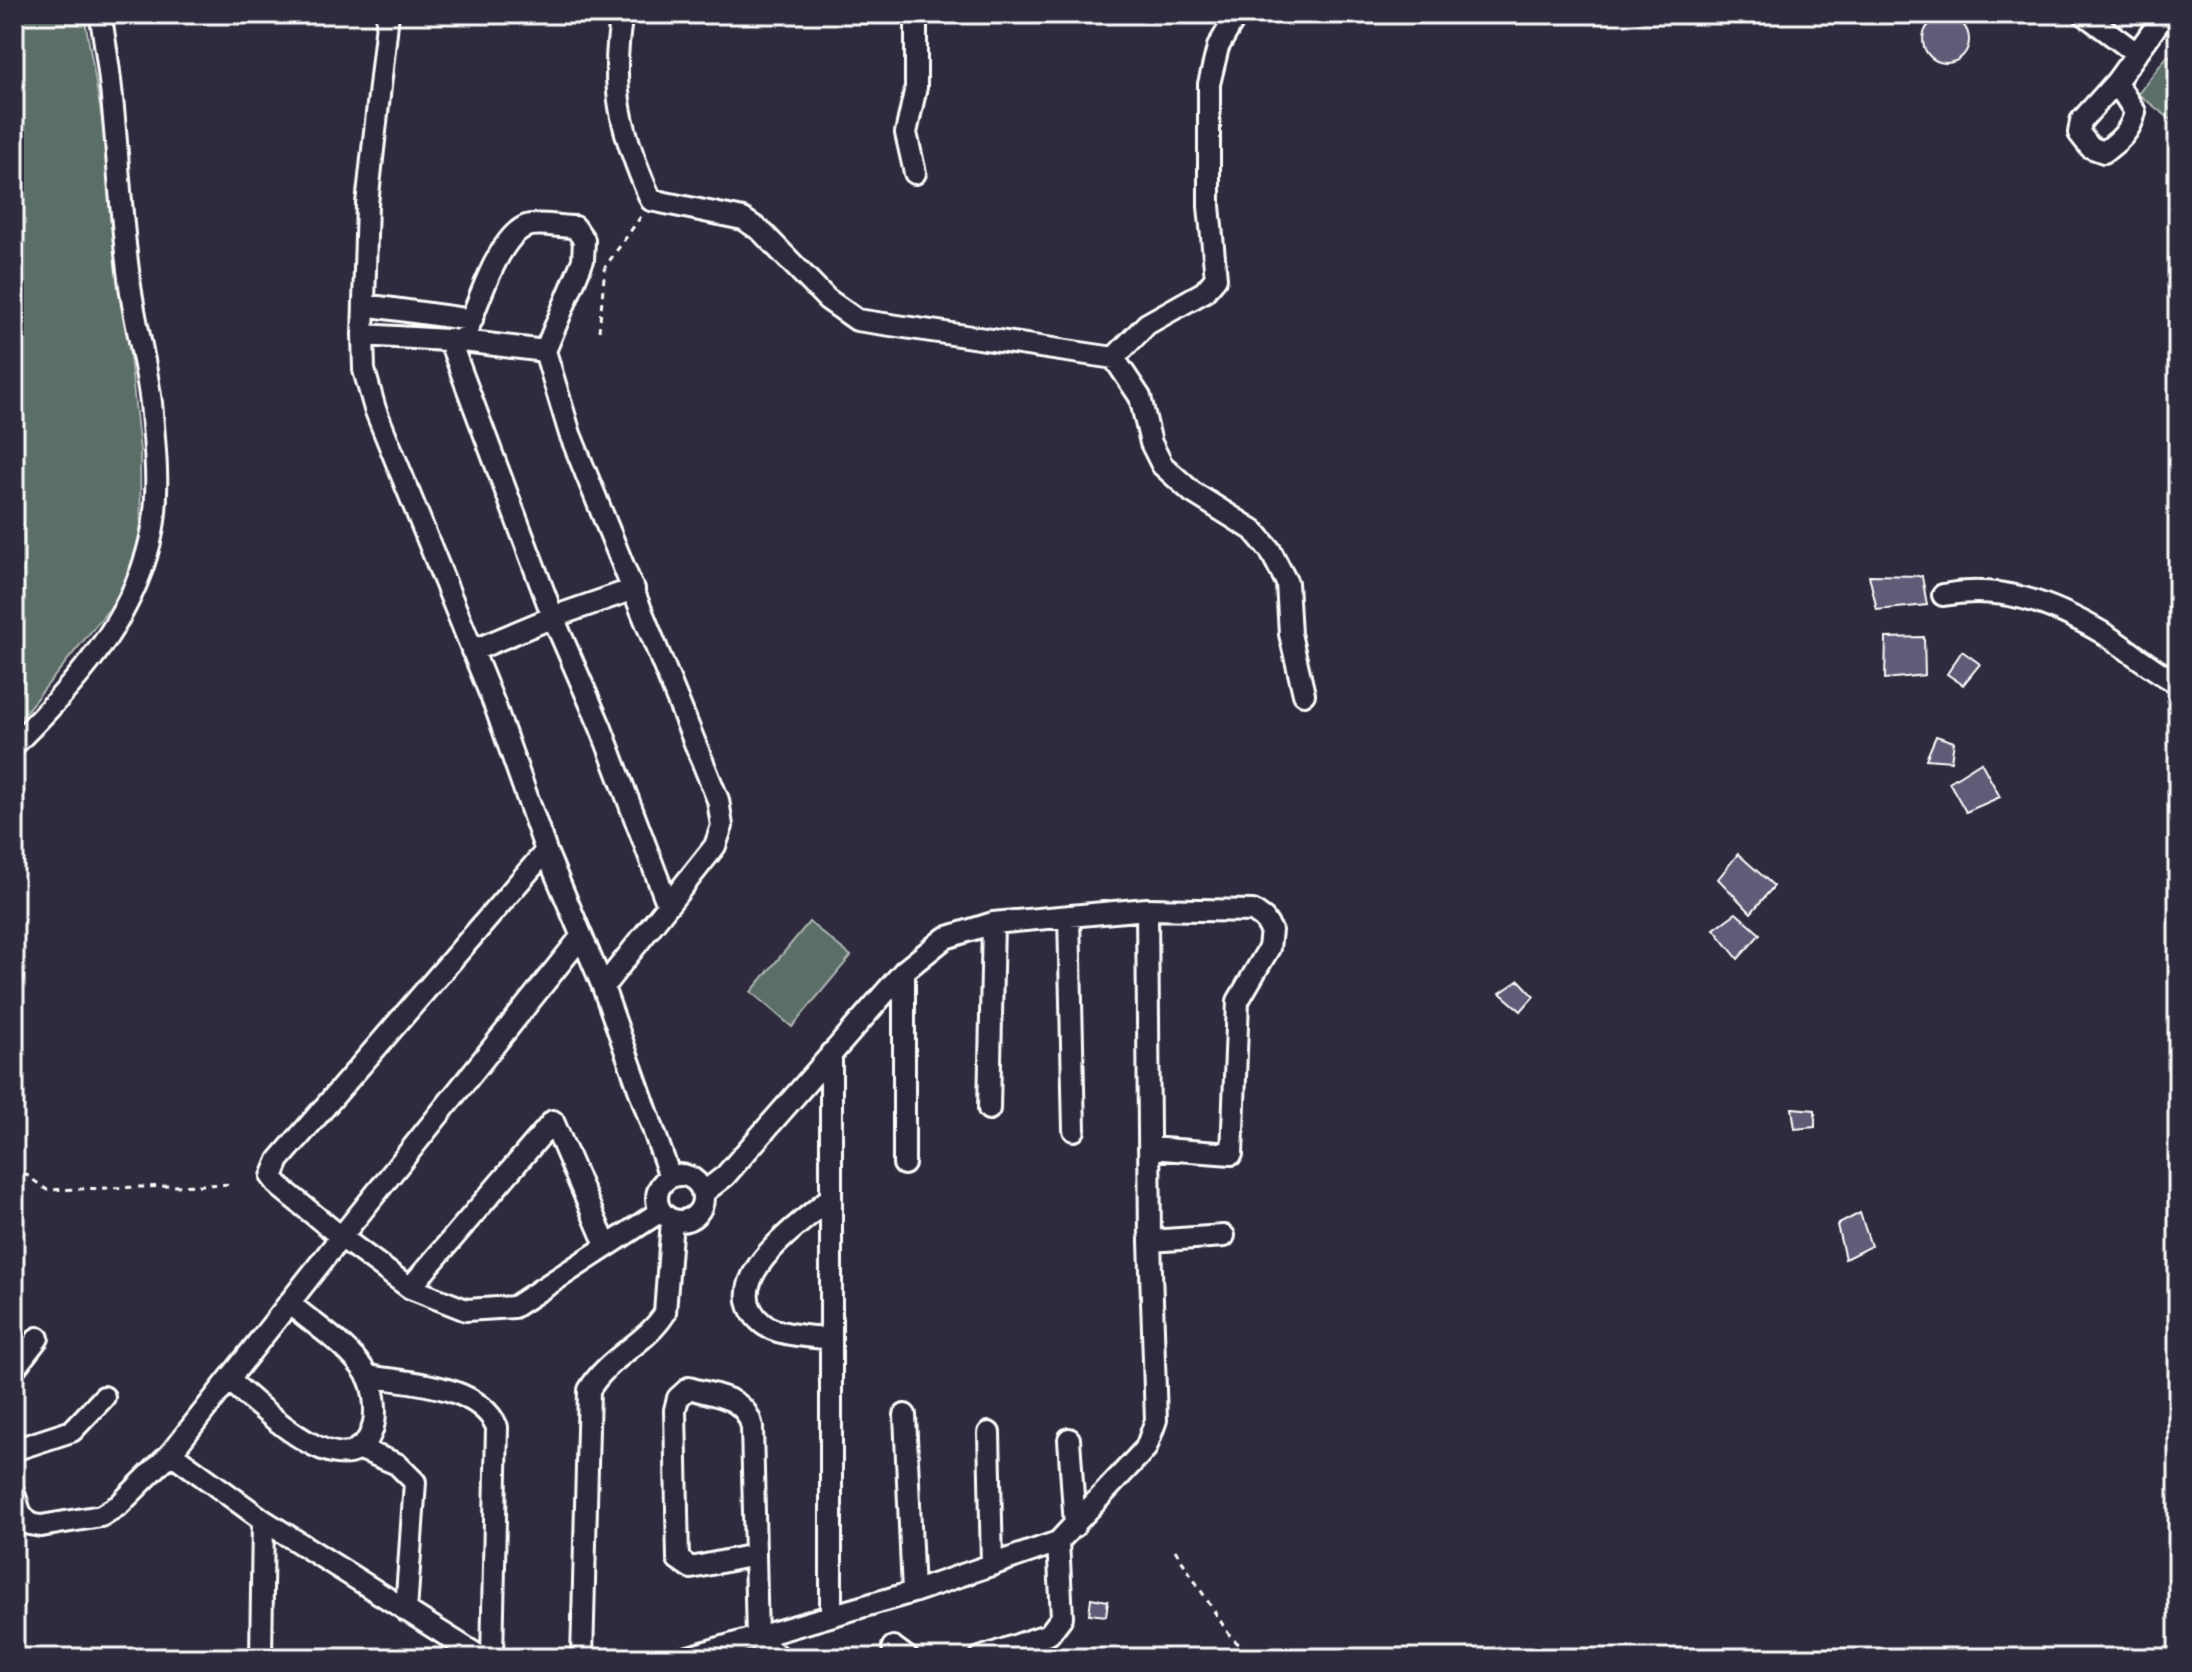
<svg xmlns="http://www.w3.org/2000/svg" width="2192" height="1672" font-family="Itim,sans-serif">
<rect width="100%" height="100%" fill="#2f2a3d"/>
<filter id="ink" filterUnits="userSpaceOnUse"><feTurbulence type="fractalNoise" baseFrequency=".0125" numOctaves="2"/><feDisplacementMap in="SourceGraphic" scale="16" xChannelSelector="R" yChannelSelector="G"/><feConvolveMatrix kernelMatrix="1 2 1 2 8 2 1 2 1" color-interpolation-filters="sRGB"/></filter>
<g filter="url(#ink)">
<path fill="#5b6e67" stroke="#adb6b3" stroke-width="2" d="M14,14H84L109,159L140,451L141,543L120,596L14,726Z
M2168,55L2178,62V125L2138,94Z
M809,922L851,956L792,1027L751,992Z"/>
<path fill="#615b78" stroke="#fff" stroke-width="2" d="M1923 40a23 23 0 1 1 46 0a23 23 0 1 1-46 0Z
M1869,575L1922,576L1927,605L1877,610Z
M1924,637L1925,675L1885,679L1886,638Z
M1962,651L1980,664L1963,685L1947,674Z
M1936,736L1954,742L1951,761L1926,759Z
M1981,762L2000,797L1966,812L1949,782Z
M1738,854L1774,886L1751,913L1718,879Z
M1736,913L1760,934L1738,959L1714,929Z
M1519,980L1534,996L1521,1011L1500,993Z
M1792,1108L1815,1110V1127L1795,1129Z
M1860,1213L1871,1246L1845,1259L1837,1225Z
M1091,1598L1108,1601L1106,1616L1089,1614Z"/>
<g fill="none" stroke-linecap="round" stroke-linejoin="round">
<defs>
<path id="minor" d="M388,14L367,204L363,335L364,370L375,409L495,706L546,851L603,987L670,1177
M622,14C609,87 621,133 651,200L743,219L761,231L827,299L857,320L1114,358L1140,397L1151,443L1162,465L1192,492L1253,530L1270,550L1287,583L1290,634L1304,694
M2084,14L2136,53
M2116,82L2135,112C2131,131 2119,141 2104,152L2090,147L2079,133L2081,121L2116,82L2165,14
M915,173L906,133L916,87V14
M364,305L472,320
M363,335L463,341L545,351L583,260L584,240L575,227C561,227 544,223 531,225C499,229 475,313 463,341
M449,339L553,617L601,728L667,903
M545,351L570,434L718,800L722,826L715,846L603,987
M1114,358L1147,324L1204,292L1216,278L1209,206V84L1218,47L1237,14
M1943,595C2001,584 2051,603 2101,632C2128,648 2150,669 2178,683
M472,651L553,617L634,589
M14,745C72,687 130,625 150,542C161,498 155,448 151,403C146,361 134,320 129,278C117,190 117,102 100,14
M1069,916L1074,1130
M581,937L341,1237L410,1288L466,1310L514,1307L661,1211
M989,1109L993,923
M904,1164V971
M657 1198a23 23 0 1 1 46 0a23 23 0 1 1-46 0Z
M703,1193L725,1176L904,971L945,938L993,923L1147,909L1253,911L1264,919L1271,930L1269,948L1238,1001L1232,1154L1149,1148
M830,1198C802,1223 712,1282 763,1324C779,1336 811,1336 830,1339
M1150,1241L1224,1236
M410,1288L553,1121L606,1245
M14,1369L38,1338
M368,1376C409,1383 478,1384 497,1427L492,1658
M230,1381C256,1402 351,1500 373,1427C377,1413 375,1386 366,1373C348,1345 314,1325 289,1303
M905,1415L913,1592
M989,1433L992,1565
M1069,1439L1075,1526
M358,1448L397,1464L415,1482L406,1611
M14,1450L72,1431L104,1397
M171,1453L263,1520L482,1658
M14,1493L20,1512L29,1524L41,1526L101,1516L119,1505L171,1453L341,1237L280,1187L272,1177L279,1160L546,851
M755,1555L691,1568L678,1559L675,1410L678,1398L689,1388C716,1396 745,1396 752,1427L757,1639L781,1658
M831,1613V1053
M893,1647L908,1658
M261,1658L263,1520
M582,1658L589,1390C608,1357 646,1344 665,1313L672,1220
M685,1658L913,1592L1058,1542L1146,1448L1156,1420L1150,1241L1147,909
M980,1658L1049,1634L1062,1617L1058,1542"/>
</defs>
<use href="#minor" stroke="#fff" stroke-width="26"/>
<path stroke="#fff" stroke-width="3" stroke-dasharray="6 6" stroke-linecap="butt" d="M599,331L605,267L642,215
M14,1166L47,1190L234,1184
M1175,1550L1230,1636L1254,1658"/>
<use href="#minor" stroke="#2f2a3d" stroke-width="20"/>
</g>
</g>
<rect width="2192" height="1672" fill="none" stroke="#2f2a3d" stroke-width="48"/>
<rect x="24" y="24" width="2144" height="1624" fill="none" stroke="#fff" stroke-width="3" filter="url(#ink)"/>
</svg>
